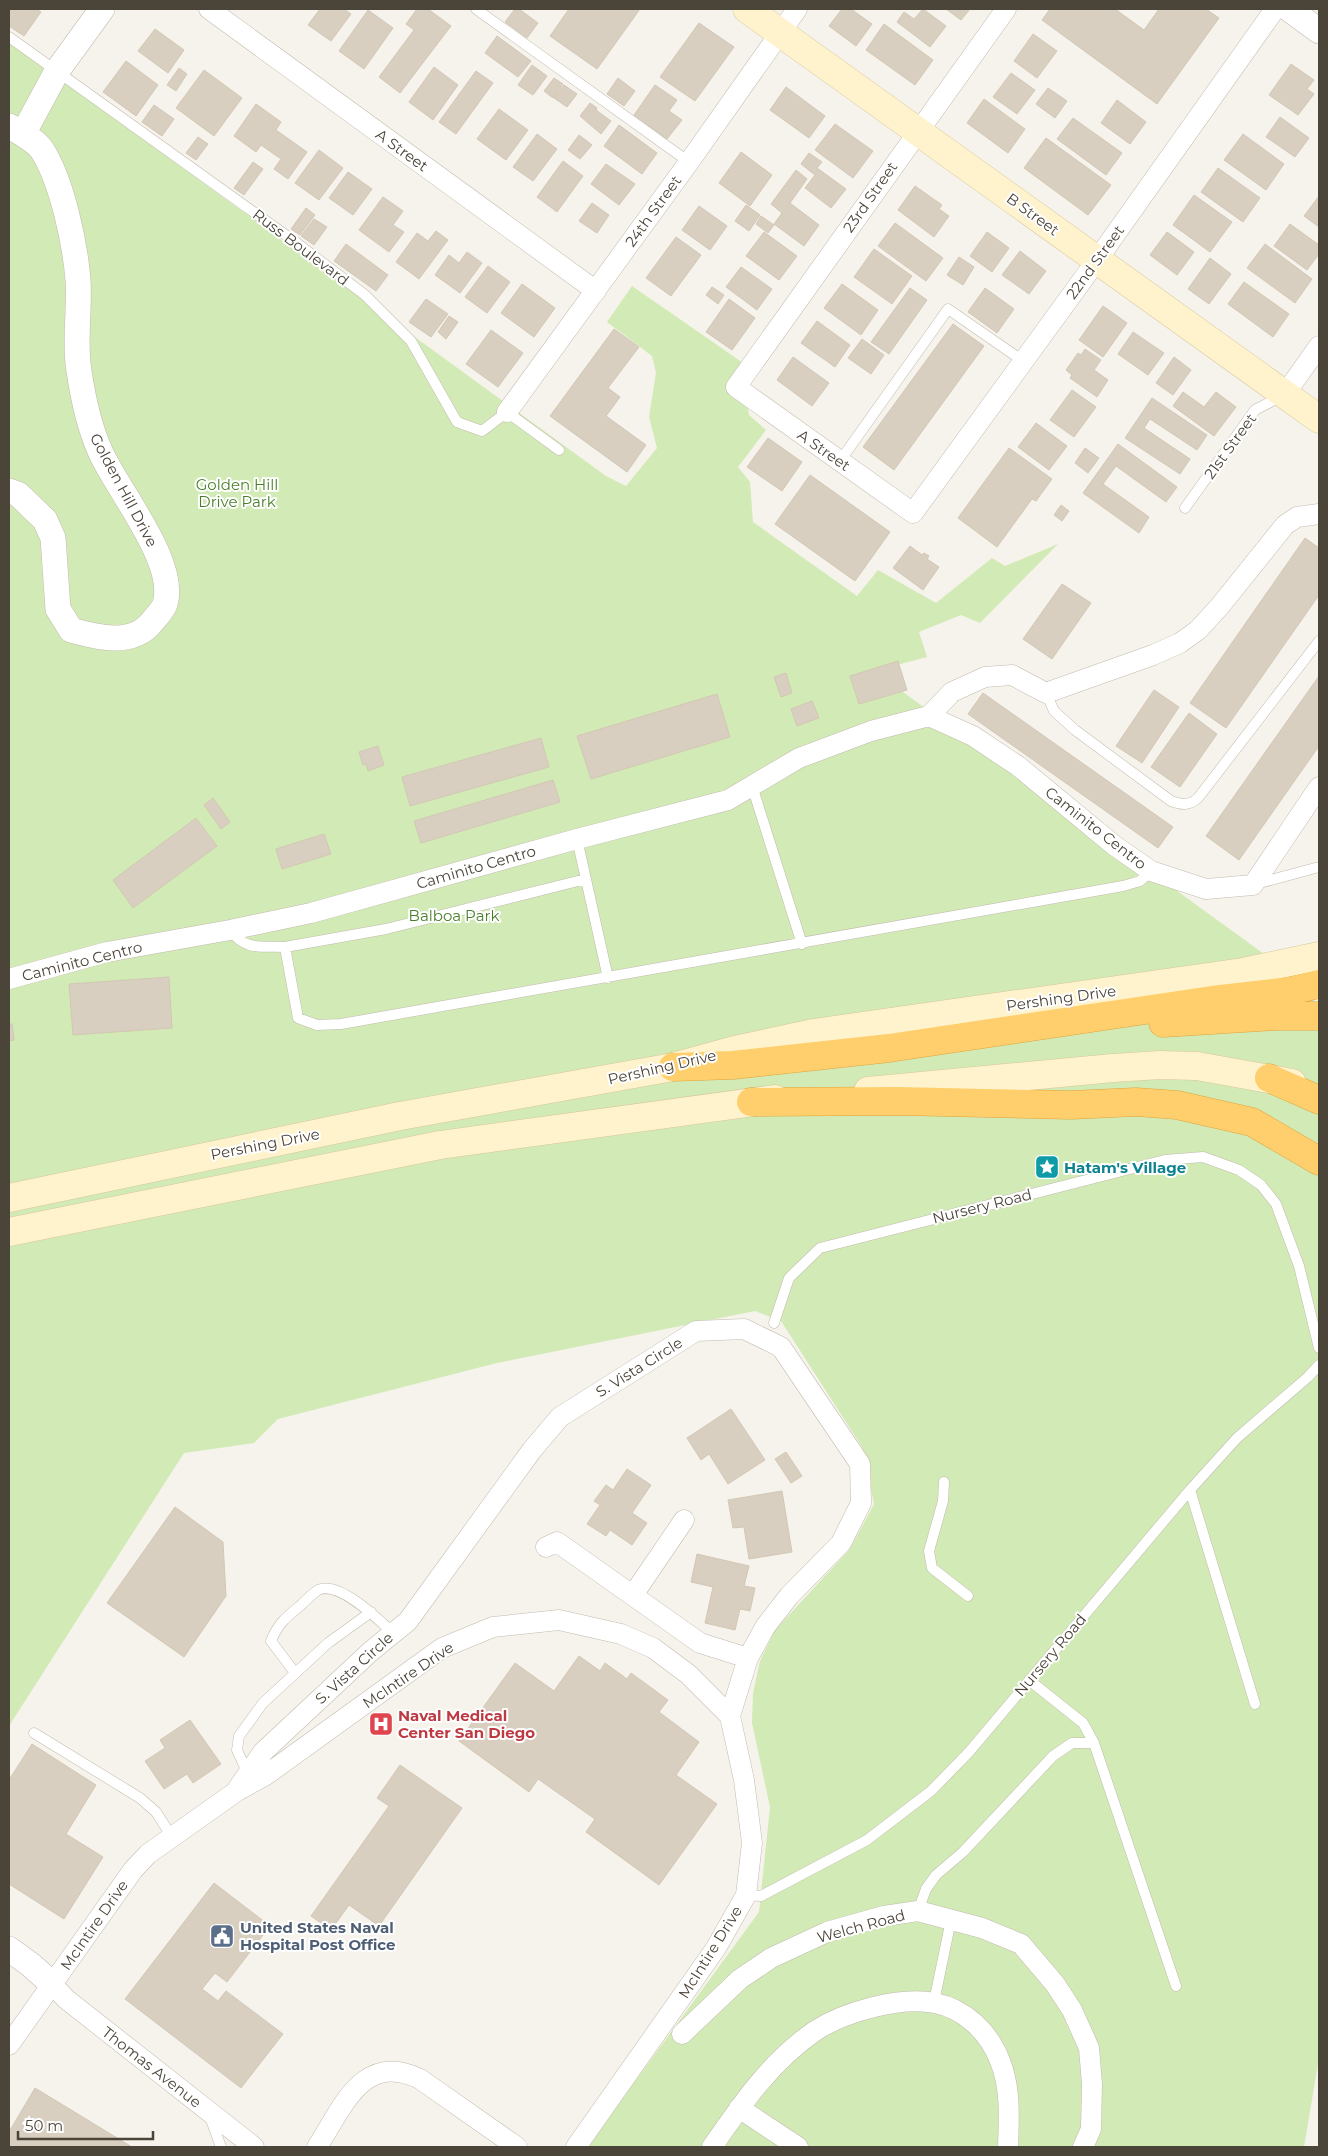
<svg xmlns="http://www.w3.org/2000/svg" width="1328" height="2156" font-family="Montserrat,sans-serif">
<rect width="100%" height="100%" fill="#f6f3ec"/>
<path fill="#d2eab5" d="M9,42L242,211L253,216L261,225L606,476L626,486L657,448L649,417L656,373L652,356L607,322L632,286L746,365L744,384L749,415L766,430L738,467L750,482L753,522L857,596L878,570L936,603L992,558L1005,566L1058,544L980,623L961,615L919,632L927,657L874,671L1293,975L1319,1006V2058L1304,2147H587L759,1912L770,1807L752,1723L753,1693L760,1661L775,1630L850,1549L874,1504L862,1447L781,1321L755,1311L497,1363L278,1419L254,1443L184,1453L9,1726Z"/>
<path fill="#d8cfc1" stroke="#d3c7b4" d="M9,9H36L41,12L24,36L9,26Z
M320,9H344L351,14L331,41L308,25Z
M417,9H428L451,26L400,93L379,77L414,30L406,24Z
M515,9H519L538,23L527,38L505,22Z
M569,9H640L597,69L550,36Z
M842,9H851L872,24L856,46L829,26Z
M923,9L946,26L930,47L897,22L904,12L914,19Z
M946,9H970L961,20Z
M1050,9H1115L1144,30L1159,9H1206L1219,18L1157,104L1042,20Z
M368,10L393,28L364,69L339,51Z
M699,23L734,47L695,101L660,77Z
M884,24L933,60L915,85L866,50Z
M155,29L184,50L168,73L138,51Z
M1033,34L1057,51L1037,78L1014,61Z
M497,36L531,61L518,77L485,53Z
M126,61L158,85L136,116L103,92Z
M1291,64L1314,80L1307,89L1314,94L1298,115L1269,95Z
M532,65L547,76L533,95L518,85Z
M434,67L458,85L433,120L409,102Z
M179,68L187,74L176,91L167,85Z
M204,70L242,98L214,136L176,108Z
M476,71L493,83L456,134L439,122Z
M1011,73L1035,90L1017,114L993,97Z
M554,78L563,84L553,98L544,91Z
M618,78L635,91L624,106L607,94Z
M564,85L577,94L567,107L554,98Z
M655,85L677,100L669,111L682,120L667,139L634,115Z
M786,87L825,116L809,138L770,110Z
M1048,88L1067,101L1055,118L1036,104Z
M984,99L1025,129L1008,153L967,123Z
M1117,100L1146,122L1130,144L1101,123Z
M590,103L597,108L596,110L611,121L601,134L580,116Z
M256,104L281,122L276,130L307,152L288,179L274,169L281,159L261,145L256,152L234,136Z
M154,105L174,119L162,136L142,122Z
M499,109L528,130L506,160L477,139Z
M1280,117L1309,138L1295,157L1266,137Z
M1073,118L1122,153L1106,175L1057,139Z
M835,124L873,151L853,178L815,150Z
M619,125L657,153L642,174L604,146Z
M537,134L557,149L533,181L513,167Z
M1243,134L1284,164L1266,190L1224,160Z
M579,135L592,145L580,159L568,150Z
M198,137L208,144L196,160L186,153Z
M1046,138L1111,185L1088,215L1024,168Z
M319,150L343,168L319,200L295,183Z
M741,152L772,175L750,206L719,183Z
M809,153L822,162L817,168L846,189L831,208L805,188L815,175L801,164Z
M563,161L583,176L557,212L537,197Z
M253,162L263,169L244,195L234,188Z
M606,164L635,184L619,205L591,184Z
M1218,168L1260,198L1243,222L1201,192Z
M796,170L807,179L790,203L819,225L804,246L774,224L782,213L771,204Z
M348,172L372,189L353,215L329,198Z
M915,186L942,205L939,209L949,216L934,237L898,210Z
M1194,195L1232,222L1210,252L1173,225Z
M1319,196V227L1304,216Z
M383,197L403,211L393,225L404,232L389,252L359,230Z
M592,203L609,215L597,233L579,221Z
M746,205L760,215L749,231L735,221Z
M699,206L727,226L710,250L682,230Z
M306,208L315,215L300,235L291,229Z
M761,216L774,225L768,233L756,224Z
M314,219L327,227L314,245L301,236Z
M895,223L943,258L926,281L878,246Z
M1290,224L1319,245V254L1307,270L1274,246Z
M436,231L448,240L419,279L396,262L417,233L428,241Z
M764,232L797,256L779,280L746,256Z
M987,232L1009,248L992,272L970,256Z
M1167,232L1194,252L1177,275L1150,255Z
M676,237L701,255L671,296L646,278Z
M346,244L388,275L376,291L334,261Z
M1265,244L1312,279L1295,303L1247,268Z
M874,249L912,276L892,304L854,277Z
M1020,251L1046,271L1029,294L1002,275Z
M467,252L482,263L460,293L435,275L449,255L459,263Z
M959,257L974,267L963,285L947,275Z
M1210,258L1231,274L1209,304L1188,289Z
M488,266L510,282L487,313L465,297Z
M741,267L772,289L757,310L726,287Z
M1244,282L1289,314L1273,337L1228,304Z
M522,284L555,308L534,337L501,313Z
M842,284L878,310L861,335L824,308Z
M712,287L724,295L718,304L706,295Z
M910,288L927,300L889,354L871,342Z
M985,288L1014,309L997,333L968,312Z
M426,299L448,314L431,337L409,322Z
M729,299L755,318L732,350L706,332Z
M1103,306L1127,323L1103,357L1079,340Z
M449,316L458,322L446,339L438,332Z
M817,321L850,345L835,367L801,343Z
M953,324L984,346L894,470L863,447Z
M614,329L639,347L608,388L620,397L606,416L646,445L627,472L550,416Z
M491,330L523,353L498,387L466,364Z
M1133,332L1164,353L1148,375L1118,354Z
M862,339L884,355L871,374L848,358Z
M1085,349L1101,360L1094,370L1108,380L1097,397L1070,378L1072,375L1066,370L1078,353L1081,355Z
M793,357L829,383L812,406L777,380Z
M1174,357L1191,370L1173,395L1156,383Z
M1072,390L1096,407L1074,437L1050,420Z
M1183,392L1204,407L1216,392L1236,407L1214,436L1173,406Z
M1152,398L1207,435L1197,450L1150,419L1144,428L1190,459L1180,474L1125,438Z
M1036,423L1067,446L1049,470L1018,447Z
M768,438L802,462L782,491L747,467Z
M1118,444L1177,487L1166,502L1116,466L1103,484L1149,517L1139,533L1083,493Z
M1009,448L1052,479L1036,501L1032,499L997,547L958,518Z
M1085,448L1099,458L1088,473L1075,463Z
M810,475L890,532L855,581L775,524Z
M1061,505L1069,511L1062,521L1054,515Z
M1305,538L1319,548V595L1226,728L1190,703Z
M910,546L922,555L924,553L929,556L927,559L939,567L923,590L893,568Z
M1062,584L1091,603L1052,659L1023,639Z
M898,661L907,690L859,704L850,676Z
M786,673L792,693L781,697L774,677Z
M1319,676V746L1239,860L1206,836Z
M1154,690L1179,707L1142,763L1116,746Z
M983,693L1173,827L1158,848L968,714Z
M717,694L730,737L591,779L577,736Z
M812,701L819,718L797,726L791,709Z
M1189,713L1217,734L1180,787L1151,767Z
M541,738L549,767L410,806L402,777Z
M378,746L384,765L368,771L366,764L363,765L359,752Z
M553,780L560,802L421,843L414,821Z
M213,798L230,822L221,829L204,805Z
M196,818L217,846L133,908L113,880Z
M324,834L331,854L282,869L276,849Z
M169,977L172,1028L73,1035L69,984Z
M9,1024H12L14,1040L9,1041Z
M731,1409L765,1460L728,1484L709,1454L701,1460L687,1438Z
M786,1452L802,1476L791,1483L775,1459Z
M627,1469L651,1485L632,1513L647,1523L632,1545L610,1530L606,1536L587,1524L600,1505L594,1501L606,1485L613,1490Z
M782,1491L792,1552L749,1559L744,1527L733,1528L728,1500Z
M175,1507L223,1542L226,1596L184,1657L107,1603Z
M697,1554L749,1566L744,1586L755,1588L750,1611L740,1609L735,1630L705,1623L713,1587L691,1582Z
M579,1656L600,1671L605,1663L627,1679L631,1673L668,1700L659,1712L699,1742L676,1775L717,1804L659,1885L586,1832L595,1819L538,1779L529,1792L459,1741L515,1663L554,1691Z
M190,1720L221,1764L193,1783L187,1774L164,1789L145,1761L165,1748L160,1740Z
M32,1744L96,1785L66,1834L103,1857L64,1919L9,1884V1780Z
M400,1765L462,1808L379,1926L349,1905L331,1930L311,1916L389,1806L377,1798Z
M214,1883L270,1926L227,1982L215,1973L202,1989L218,2001L226,1991L283,2034L241,2088L125,1999Z
M35,2088L132,2147H9V2132Z"/>
<g fill="none" stroke-linecap="round" stroke-linejoin="round">
<defs>
<path id="service" d="M476,9L689,162
M9,37L294,241L365,295L411,341L457,422L482,431L507,412L559,450
M840,461L948,309L1023,361
M1185,508L1255,410L1282,396
M1046,693L1054,711L1075,730L1171,801C1182,805 1189,806 1198,798L1319,641
M752,786L802,944
M577,839L608,978
M1256,884L1319,867
M230,930C246,951 260,946 285,947L298,1018L317,1025L341,1024L1123,886L1140,881L1151,871
M285,947L386,929L586,879
M774,1323L789,1278L820,1248L1165,1160L1203,1157L1239,1170L1261,1185L1276,1204L1299,1266L1319,1348
M944,1482L943,1501L929,1551L932,1568L968,1596
M1190,1490L1255,1704
M295,1673L271,1641C277,1625 287,1616 300,1606C305,1601 312,1594 318,1590C339,1580 379,1620 393,1633
M1029,1680L1083,1723L1094,1743
M34,1733L140,1798L156,1812L172,1837
M248,1774L237,1750L239,1736L263,1703L328,1643L371,1612
M746,1895L761,1896L867,1840L931,1791L969,1752L1190,1490L1237,1438L1308,1377L1319,1365
M918,1911L926,1889L936,1875L963,1852L1053,1756L1072,1743H1094L1176,1986
M934,2002L951,1920
M210,2117L221,2147"/>
<path id="minor" d="M209,9L596,291
M1006,9L736,387L913,513L1097,260L1275,9
M1285,394L1319,346
M507,412L689,162L797,9
M929,716L973,736L1018,766L1115,846L1151,871L1206,889L1253,885L1319,787
M9,979L107,952L230,930L311,913L577,839L728,800L799,758L871,731L929,716L952,692L985,677L1012,675L1046,693L1153,655L1180,643L1198,630L1220,606L1285,525L1297,517L1319,514
M546,1547L557,1542L700,1643L748,1658
M633,1595L684,1520
M238,1788L263,1752L370,1652L408,1621L532,1450L560,1417L696,1331L744,1329L781,1347L860,1464L861,1503L841,1543L789,1596L765,1627L748,1658L730,1716
M52,1984L66,1999L254,2147
M682,2034L740,1979L771,1958L827,1932L884,1916L918,1911L982,1928L1021,1944L1055,1984L1072,2010L1089,2048L1092,2084L1091,2129L1083,2147
M9,2045L133,1870L148,1854L237,1791L266,1775L442,1648L493,1627L559,1620L621,1634L653,1648L688,1674L730,1716L744,1780L752,1843L746,1895L716,1948L576,2147
M739,2108L798,2147
M317,2147C343,2107 363,2051 420,2079L517,2147
M712,2147C741,2105 771,2061 815,2031C844,2012 900,1996 935,2003C965,2009 989,2032 1000,2061C1011,2088 1009,2119 1008,2147"/>
<path id="tertiary" d="M1289,9L1319,31
M9,126C19,132 35,140 42,150C62,181 75,243 78,280C80,310 74,342 79,371C83,398 89,426 100,451C117,490 178,562 165,604C163,610 156,617 152,622C132,647 96,637 71,630L58,609L53,538L45,520L18,494L9,491
M23,134L57,71L102,9
M9,1949L31,1965L52,1984"/>
<path id="secondary" d="M747,9L1319,419
M868,1091L1113,1068L1160,1065L1197,1066L1292,1083
M9,1198L400,1116L673,1067L735,1050L814,1033L1243,972L1319,956
M9,1232L440,1145L775,1099"/>
<path id="motorway" d="M1163,1023L1276,1016H1319
M673,1067L733,1065L889,1048L1212,1000L1290,991L1319,984
M1269,1078L1319,1100
M751,1102L898,1101L1071,1105L1136,1102L1177,1105L1252,1122L1319,1161"/>
</defs>
<use href="#service" stroke="#c2bbae" stroke-width="11"/>
<use href="#minor" stroke="#c2bbae" stroke-width="21"/>
<use href="#tertiary" stroke="#c2bbae" stroke-width="26"/>
<use href="#secondary" stroke="#d6c79b" stroke-width="29"/>
<use href="#motorway" stroke="#e0a43c" stroke-width="29"/>
<use href="#service" stroke="#fff" stroke-width="10"/>
<use href="#minor" stroke="#fff" stroke-width="20"/>
<use href="#tertiary" stroke="#fff" stroke-width="25"/>
<use href="#secondary" stroke="#fff3cd" stroke-width="28"/>
<use href="#motorway" stroke="#ffcf6e" stroke-width="28"/>
</g>
<defs>
<symbol id="sight-square" viewBox="-11 -11 22 22"><rect x="-9" y="-9" width="18" height="18" rx="4" fill="#0f9aa8" stroke="#fff"/><path d="M0-6L1.8-2.2L6-1.7L2.9 1.2L3.7 5.4L0 3.3L-3.7 5.4L-2.9 1.2L-6-1.7L-1.8-2.2Z" fill="#fff"/></symbol>
<symbol id="hospital-square" viewBox="-11 -11 22 22"><rect x="-9" y="-9" width="18" height="18" rx="4" fill="#e0444e" stroke="#fff"/><path d="M-5-5h3v3.5h4V-5h3V5h-3V1.5h-4V5h-3Z" fill="#fff"/></symbol>
<symbol id="civic-square" viewBox="-11 -11 22 22"><rect x="-9" y="-9" width="18" height="18" rx="4" fill="#5c6f8a" stroke="#fff"/><path d="M-.6-6.5H3V-4.5H.6V-3L4-1V1h2V6H-6V1h2V-1L-.6-3ZM-1.2 2.5V6h2.4V2.5Z" fill="#fff"/></symbol>
</defs>
<g fill-rule="evenodd">
<use href="#sight-square" x="1033" y="1153" width="28" height="28"/>
<use href="#hospital-square" x="367" y="1710" width="28" height="28"/>
<use href="#civic-square" x="208" y="1922" width="28" height="28"/>
</g>
<g text-anchor="middle" dominant-baseline="central" stroke-width="4" stroke-linejoin="round" paint-order="stroke">
<g font-size="15" fill="#4b4439" stroke="#fff">
<text transform="translate(402 150) rotate(36)">A Street</text>
<text transform="translate(870 197) rotate(-55)">23rd Street</text>
<text transform="translate(653 211) rotate(-54)">24th Street</text>
<text transform="translate(1033 214) rotate(36)">B Street</text>
<text transform="translate(301 247) rotate(37)">Russ Boulevard</text>
<text transform="translate(1095 262) rotate(-54)">22nd Street</text>
<text transform="translate(1230 446) rotate(-54)">21st Street</text>
<text transform="translate(824 450) rotate(35)">A Street</text>
<text transform="translate(124 490) rotate(62)">Golden Hill Drive</text>
<text transform="translate(1096 828) rotate(38)">Caminito Centro</text>
<text transform="translate(476 867) rotate(-16)">Caminito Centro</text>
<text transform="translate(82 961) rotate(-14)">Caminito Centro</text>
<text transform="translate(1061 998) rotate(-8)">Pershing Drive</text>
<text transform="translate(662 1067) rotate(-13)">Pershing Drive</text>
<text transform="translate(265 1144) rotate(-11)">Pershing Drive</text>
<text transform="translate(982 1206) rotate(-14)">Nursery Road</text>
<text transform="translate(639 1367) rotate(-32)">S. Vista Circle</text>
<text transform="translate(1050 1655) rotate(-50)">Nursery Road</text>
<text transform="translate(354 1668) rotate(-42)">S. Vista Circle</text>
<text transform="translate(408 1675) rotate(-34)">McIntire Drive</text>
<text transform="translate(94 1925) rotate(-55)">McIntire Drive</text>
<text transform="translate(861 1926) rotate(-15)">Welch Road</text>
<text transform="translate(710 1952) rotate(-58)">McIntire Drive</text>
<text transform="translate(152 2067) rotate(38)">Thomas Avenue</text>
</g>
<g font-size="15" fill="#4a7f2a" stroke="#fff">
<text x="237" y="484">Golden Hill<tspan x="237" dy="17">Drive Park</tspan></text>
<text x="454" y="915">Balboa Park</text>
</g>
<g font-size="15" font-weight="bold" fill="#0d838f" stroke="#fff" text-anchor="start">
<text x="1064" y="1167">Hatam's Village</text>
</g>
<g font-size="15" font-weight="bold" fill="#be3a42" stroke="#fff" text-anchor="start">
<text x="398" y="1715">Naval Medical<tspan x="398" dy="17">Center San Diego</tspan></text>
</g>
<g font-size="15" font-weight="bold" fill="#4e5e75" stroke="#fff" text-anchor="start">
<text x="240" y="1927">United States Naval<tspan x="240" dy="17">Hospital Post Office</tspan></text>
</g>
</g>
<rect width="1328" height="2156" fill="none" stroke="#4b4439" stroke-width="20"/>
<path d="M18 2131v8h135v-8" fill="none" stroke="#4b4439" stroke-width="2.5"/>
<text x="25" y="2131" font-size="15" fill="#4b4439" stroke="#ffffff" stroke-width="4" paint-order="stroke">50 m</text>
</svg>
